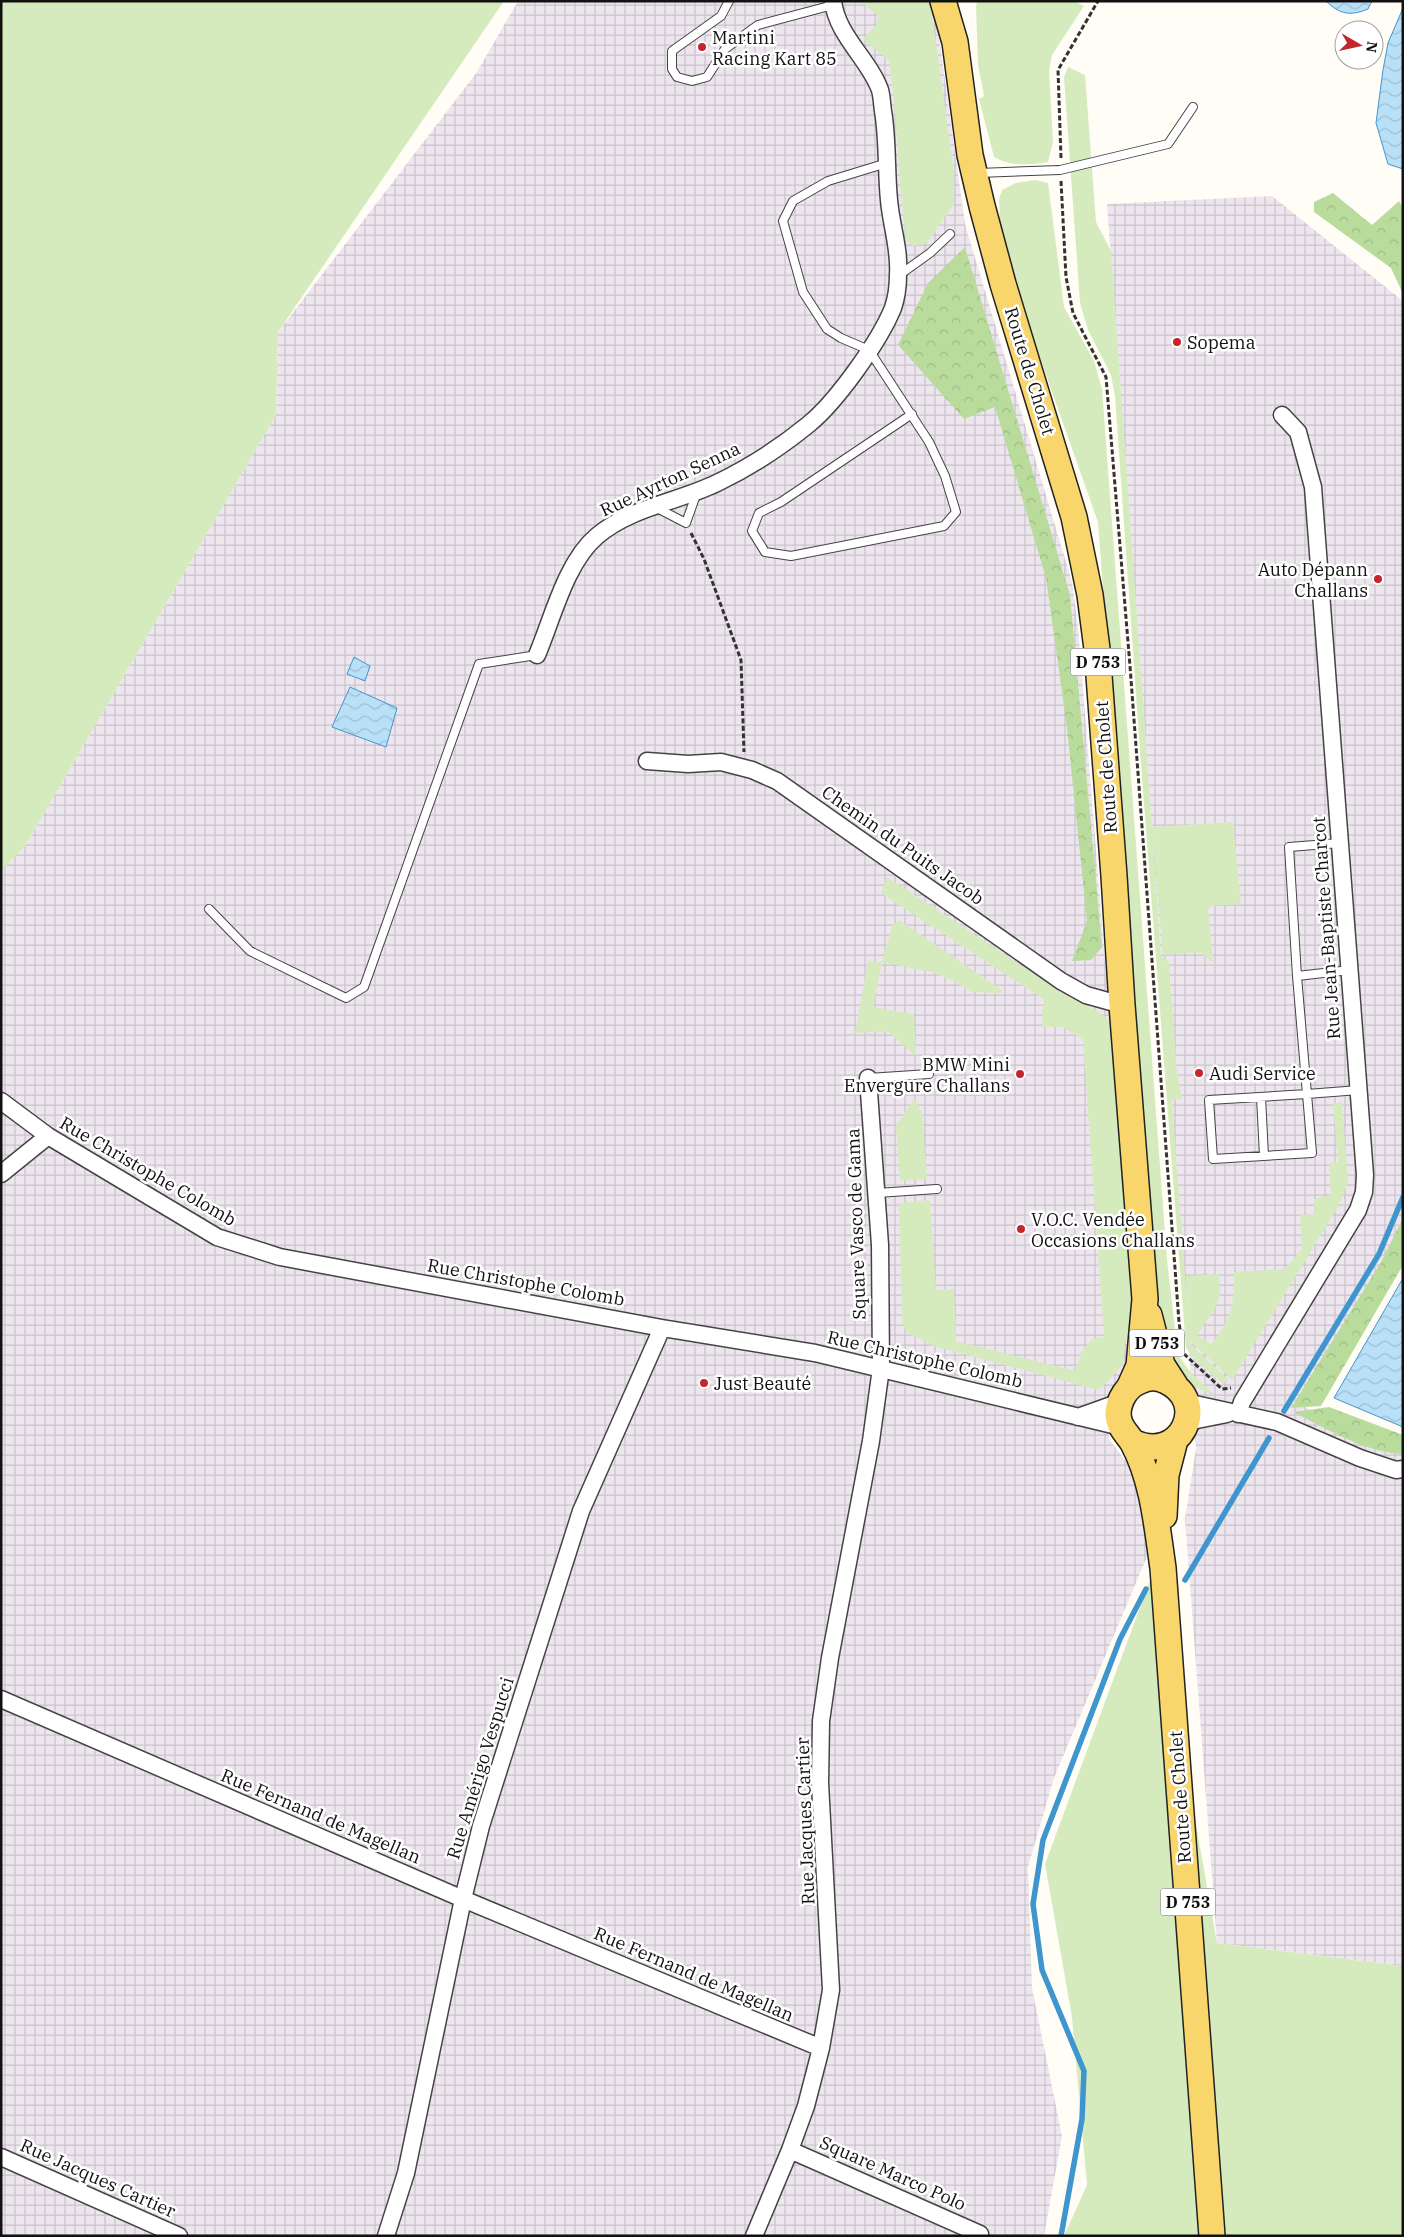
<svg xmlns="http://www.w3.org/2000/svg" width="1404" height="2237" font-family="'IBM Plex Serif',serif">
<defs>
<pattern id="industrial-grid" width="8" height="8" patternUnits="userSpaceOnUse" patternTransform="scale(1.25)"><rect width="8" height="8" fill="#eee6ef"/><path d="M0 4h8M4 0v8" fill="none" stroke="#cbc4cc"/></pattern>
<pattern id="forest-crowns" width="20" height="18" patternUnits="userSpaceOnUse" patternTransform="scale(1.25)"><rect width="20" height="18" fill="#b9dc9c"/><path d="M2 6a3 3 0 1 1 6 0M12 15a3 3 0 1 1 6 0" fill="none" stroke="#9ebc85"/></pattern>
<pattern id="water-waves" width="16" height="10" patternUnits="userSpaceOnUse" patternTransform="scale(1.25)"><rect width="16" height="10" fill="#b9e0f7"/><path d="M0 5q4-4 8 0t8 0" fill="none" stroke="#9ebfd3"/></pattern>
</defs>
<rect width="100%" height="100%" fill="#fffdf5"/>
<path fill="url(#industrial-grid)" d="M518,1H934L965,224L1072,582L1078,627L1105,962L1132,1341L1129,1368L1109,1393V1439L1134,1472L1146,1506L1148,1554L1054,1778L1028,1867L1032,1988L1062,2136L1044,2236H1V870L25,846L276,415L278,332L477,72Z
M1272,196L1403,301V1234L1299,1404L1384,1447L1403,1448V1966L1217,1943L1185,1519L1196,1448L1107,204Z"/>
<path fill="#d5ebbd" d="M1,1H504L278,332L276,415L25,846L1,871Z
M853,1H930L954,172V204L927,243L914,246L906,241C898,181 898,121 889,61L863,39L876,25L878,16L864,4Z
M978,1H1074L1084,6L1052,55L1049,71L1053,142L1048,162C1029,165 1012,167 994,157L979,99L984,96L978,65L976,5Z
M1068,67L1085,75L1096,222L1111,251L1161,955L1169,963L1177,1073L1182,1099L1172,1100L1189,1330L1186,1276L1219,1274L1220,1295L1214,1310L1197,1335L1211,1344C1232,1321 1234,1302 1234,1272L1285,1269L1302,1249L1300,1215L1315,1214L1314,1199L1331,1195L1329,1163L1338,1162L1333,1104L1342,1102L1348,1182L1338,1207L1232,1380L1190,1341V1344L1228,1379L1223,1384L1194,1359L1186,1348L1141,764L1115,396L1111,375L1088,330L1080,303L1064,77Z
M1035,180L1048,183L1064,307L1094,361L1102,389L1167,1260L1178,1355L1192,1374L1215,1395C1202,1391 1181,1380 1174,1368C1155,1335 1155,1276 1151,1239L1098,522L1029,327L1000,221L999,199L1002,190L1016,183Z
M1233,822L1241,904L1211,906L1208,911L1213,963L1200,952L1163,955L1152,827Z
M887,877L1066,995L1099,1012L1114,1025L1135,1323L1125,1341L1123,1365L1099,1390L934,1346L908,1333L902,1323L899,1203L930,1200L936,1290L954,1289L956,1341L1076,1371L1081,1352L1092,1339L1104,1337L1083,1040L1063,1027H1043L1042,1011L1045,1000L881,893Z
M899,920L1003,991L1000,993L971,992L955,981L931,972L882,962L873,1007L914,1014L916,1056L887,1031L855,1033L868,961L882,962L892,926Z
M914,1099L922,1112L927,1179L900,1181L896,1126Z
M1152,1575L1217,1943L1403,1966V2236H1064L1087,2185L1072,2017L1045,1864Z"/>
<path fill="url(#forest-crowns)" d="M1333,193L1372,225L1399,201L1403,208V294L1391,268L1314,212V202Z
M965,247L1070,595L1102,947L1091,960L1072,961L1087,921L1067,728L1046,578L995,407L964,419L898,345L928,283Z
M1403,1218V1265L1321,1406L1291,1408L1380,1264Z
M1329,1407L1403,1435V1454C1370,1454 1323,1428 1294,1412Z"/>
<path fill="url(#water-waves)" stroke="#3f96cf" d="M1326,1H1372L1368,9C1351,16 1340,15 1326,1Z
M1403,8V169L1388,164L1376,123L1383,70L1388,43Z
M354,657L370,666L365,681L347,674Z
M350,687L397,708L386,747L332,727Z
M1403,1278V1427L1334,1398Z"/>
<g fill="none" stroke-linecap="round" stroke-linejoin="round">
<path stroke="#3f96cf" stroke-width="5.5" d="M1284,1411L1379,1254L1403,1197
M1185,1580L1269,1438
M1061,2236L1082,2119L1084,2071L1042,1970L1033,1904L1043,1840L1120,1639L1146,1589"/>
<defs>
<path id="lane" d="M729,1L721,16L672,51V69L677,77L692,81L707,77L725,49L758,25L833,5
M887,163L828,181L793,201L783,221L803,292L827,329L841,338L869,350L929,442L945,476L956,512L944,526L791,556L765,552L752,531L759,513L781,502L912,414
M978,173L1060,170L1168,144L1193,107
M898,276L930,253L950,234
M655,507L686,523L697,492
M209,909L250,951L346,998L364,987L479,664L537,655
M1350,970L1297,976L1307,1094L1209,1100L1213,1159L1312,1153L1307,1094L1359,1090
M1297,976L1289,847L1340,843
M868,1078L929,1074
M1261,1097L1264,1156
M877,1193L937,1189"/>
<path id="street" d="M537,655C553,617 566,562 597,536C631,507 678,502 717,483C750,467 781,447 809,424C837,401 879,342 893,308C896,299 898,285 898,275C900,249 891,225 889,200C886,170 888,141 883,111C882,105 882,97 880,90C869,59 837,36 833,1
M647,761L688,764L721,762L752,770L777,781L1061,981L1086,995L1122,1005
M1,1101L48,1136L217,1237L280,1257L662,1328L815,1353L1121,1427
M1,1174L48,1136
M1186,1402L1277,1422L1360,1458L1396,1470L1403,1469
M1238,1414L1242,1402L1358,1210L1364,1192L1365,1175L1313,487L1298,432L1282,415
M1078,1417L1120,1402
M1187,1422L1227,1414
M1,1699L463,1899L821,2048
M790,2150L980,2234
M1,2157L179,2236
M386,2236L406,2173L463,1899L481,1826L581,1511L662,1328
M754,2236L790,2150L806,2106L821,2048L831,1990L820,1783L821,1721L830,1658L871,1441L881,1368L880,1245L868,1078"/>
<path id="primary" d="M943,1L955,42L970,155L982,206L1003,284L1074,517L1090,595L1097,649L1114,876L1122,1005L1145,1299L1139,1366L1130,1386
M1149,1315L1162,1365L1175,1385
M1133,1442C1180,1465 1211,1402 1166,1381C1158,1377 1148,1377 1140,1381C1127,1386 1119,1399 1118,1413C1118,1427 1127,1433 1133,1443C1153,1480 1157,1527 1163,1568L1212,2236
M1164,1516L1166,1475L1175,1440"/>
</defs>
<use href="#lane" stroke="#444" stroke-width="10"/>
<use href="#street" stroke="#444" stroke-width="19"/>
<use href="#primary" stroke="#222" stroke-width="28"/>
<path stroke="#333" stroke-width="3" stroke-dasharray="5 2.5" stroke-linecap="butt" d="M1061,158L1058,70L1098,1
M1061,181L1066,277L1073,313L1106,377L1130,666L1179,1322L1183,1353L1222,1389L1231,1388
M691,533L704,559L741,660L744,752"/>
<use href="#lane" stroke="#fff" stroke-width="8"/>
<use href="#street" stroke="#fff" stroke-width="16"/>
<use href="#primary" stroke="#f9d66b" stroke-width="25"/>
</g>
<g fill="#c4262e" stroke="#fff" stroke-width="2">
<circle cx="702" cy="47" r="5"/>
<circle cx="1177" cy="342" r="5"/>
<circle cx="1378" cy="579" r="5"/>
<circle cx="1199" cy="1073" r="5"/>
<circle cx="1020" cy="1074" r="5"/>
<circle cx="1021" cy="1229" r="5"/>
<circle cx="704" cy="1383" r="5"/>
</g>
<g text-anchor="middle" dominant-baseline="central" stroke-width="5" stroke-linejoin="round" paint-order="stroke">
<g fill="#fff" stroke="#585858" stroke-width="1">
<rect x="1070.5" y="648.5" width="55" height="27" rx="4"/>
<rect x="1129.5" y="1329.5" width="55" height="27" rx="4"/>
<rect x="1160.5" y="1888.5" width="55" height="27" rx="4"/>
</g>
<g font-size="16" font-weight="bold" fill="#111">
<text x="1098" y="662">D 753</text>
<text x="1157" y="1343">D 753</text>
<text x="1188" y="1902">D 753</text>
</g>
<g font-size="18" fill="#111" stroke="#fff" text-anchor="start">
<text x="712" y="37">Martini<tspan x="712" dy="21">Racing Kart 85</tspan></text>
<text x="1187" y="342">Sopema</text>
<text x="1368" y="569" text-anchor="end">Auto Dépann<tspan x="1368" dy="21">Challans</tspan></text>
<text x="1010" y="1064" text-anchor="end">BMW Mini<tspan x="1010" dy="21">Envergure Challans</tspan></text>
<text x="1209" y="1073">Audi Service</text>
<text x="1031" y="1219">V.O.C. Vendée<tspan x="1031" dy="21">Occasions Challans</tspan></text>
<text x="714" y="1383">Just Beauté</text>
</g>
<g font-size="18" fill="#111" stroke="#fff">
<text transform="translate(1030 371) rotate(73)">Route de Cholet</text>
<text transform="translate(670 479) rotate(-25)">Rue Ayrton Senna</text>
<text transform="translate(1106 767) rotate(-94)">Route de Cholet</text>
<text transform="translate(903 845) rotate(35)">Chemin du Puits Jacob</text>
<text transform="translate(1326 928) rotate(-94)">Rue Jean-Baptiste Charcot</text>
<text transform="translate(148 1171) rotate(30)">Rue Christophe Colomb</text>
<text transform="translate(856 1224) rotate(-92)">Square Vasco de Gama</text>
<text transform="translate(526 1282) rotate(10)">Rue Christophe Colomb</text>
<text transform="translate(925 1359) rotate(13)">Rue Christophe Colomb</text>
<text transform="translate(480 1768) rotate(-73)">Rue Amérigo Vespucci</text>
<text transform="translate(1180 1797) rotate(-94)">Route de Cholet</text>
<text transform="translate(321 1816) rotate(23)">Rue Fernand de Magellan</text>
<text transform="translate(805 1821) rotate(-92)">Rue Jacques Cartier</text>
<text transform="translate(694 1974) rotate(23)">Rue Fernand de Magellan</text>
<text transform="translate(893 2173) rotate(24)">Square Marco Polo</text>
<text transform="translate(98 2178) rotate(24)">Rue Jacques Cartier</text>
</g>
</g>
<rect width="1404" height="2237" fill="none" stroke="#111111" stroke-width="5"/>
<g transform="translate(1359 45) rotate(99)"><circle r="24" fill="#ffffff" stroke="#a0a0a0"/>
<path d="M0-4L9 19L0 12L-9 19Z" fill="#c4262e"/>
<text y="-8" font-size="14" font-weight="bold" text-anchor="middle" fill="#111111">N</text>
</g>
</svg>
